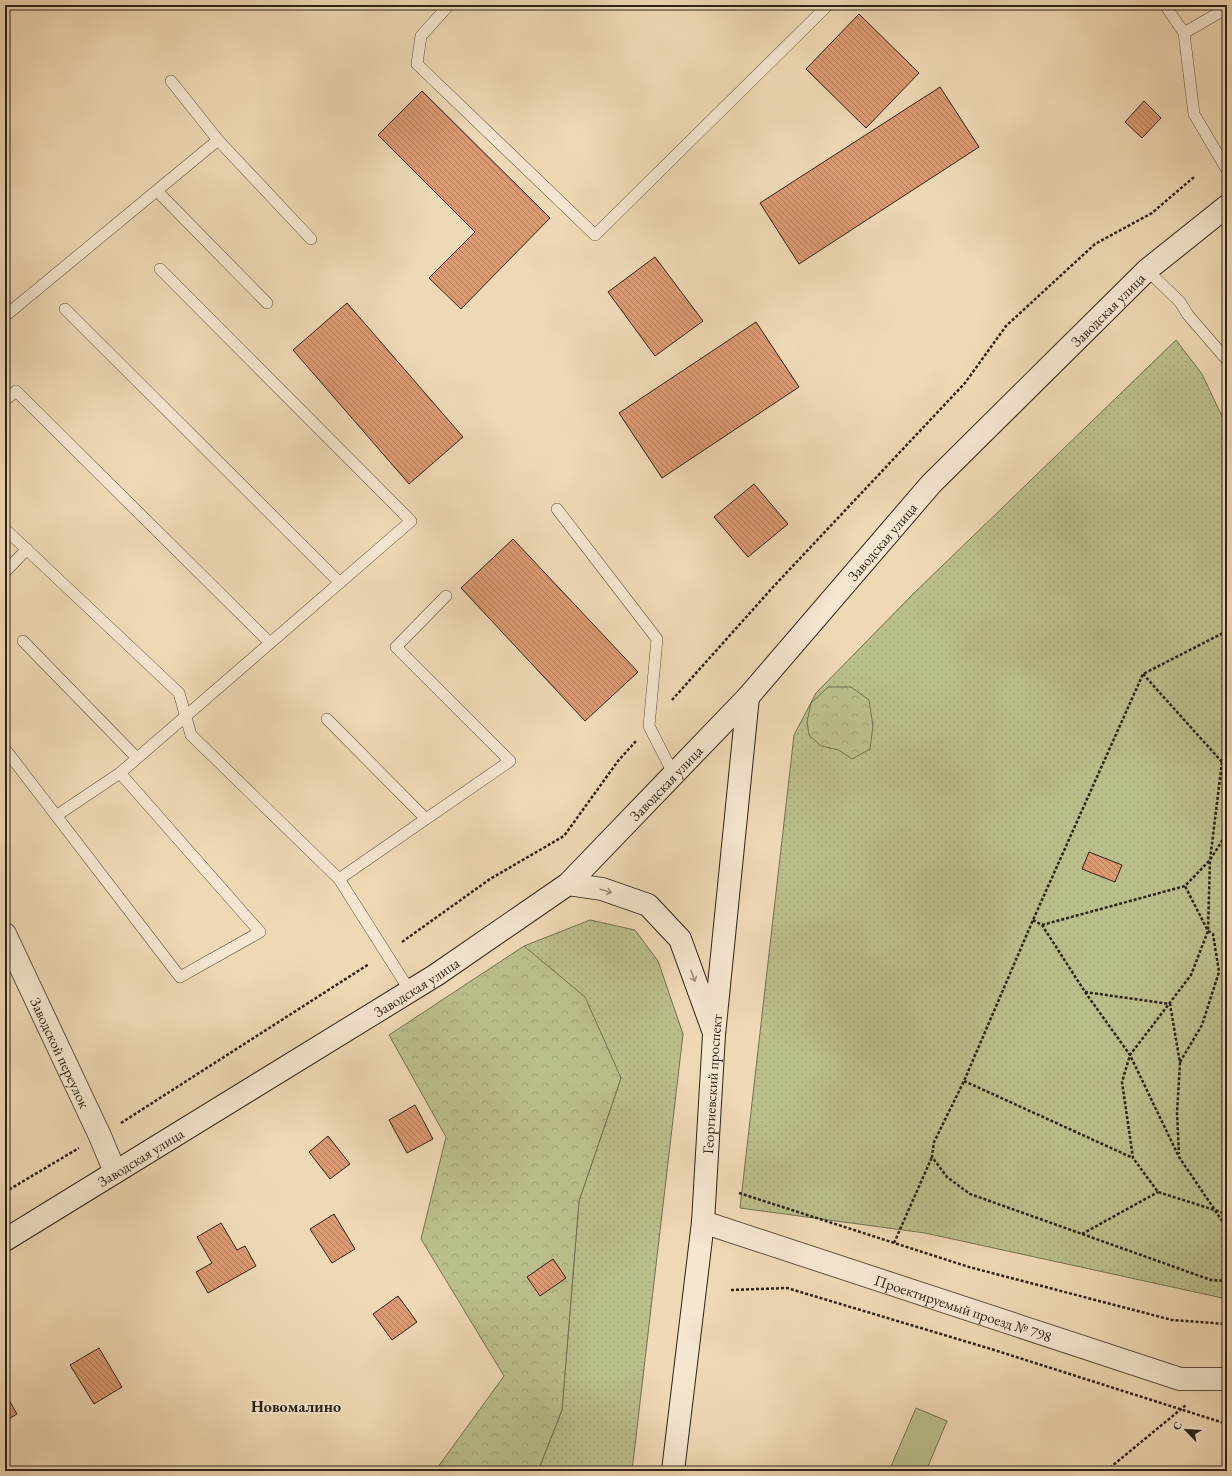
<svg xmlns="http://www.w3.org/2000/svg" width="1232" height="1476" font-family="'EB Garamond',serif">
<defs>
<pattern id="grass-dots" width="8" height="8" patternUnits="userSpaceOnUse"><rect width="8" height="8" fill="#bbbf8c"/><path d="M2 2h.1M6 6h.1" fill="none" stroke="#a1a478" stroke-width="1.8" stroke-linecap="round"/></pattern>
<pattern id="forest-crowns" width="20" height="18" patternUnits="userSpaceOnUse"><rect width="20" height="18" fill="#bbbf8c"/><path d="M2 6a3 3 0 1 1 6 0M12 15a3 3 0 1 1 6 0" fill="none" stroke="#a1a478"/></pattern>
<pattern id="building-back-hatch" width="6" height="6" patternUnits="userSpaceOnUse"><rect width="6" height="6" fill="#dc9a73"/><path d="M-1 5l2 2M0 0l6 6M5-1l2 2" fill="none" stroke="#b37d5d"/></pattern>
</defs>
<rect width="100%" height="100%" fill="#efd9b5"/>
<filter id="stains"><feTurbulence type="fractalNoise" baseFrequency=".005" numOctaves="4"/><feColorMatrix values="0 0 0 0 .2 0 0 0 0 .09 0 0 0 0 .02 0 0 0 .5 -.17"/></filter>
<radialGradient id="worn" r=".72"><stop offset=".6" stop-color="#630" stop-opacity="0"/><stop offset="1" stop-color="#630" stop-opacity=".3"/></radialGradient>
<path fill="url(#grass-dots)" stroke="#747052" d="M1176,340L1202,374L1227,427V1299L925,1233L740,1208L794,735L816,693L912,595Z
M590,920L635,930L658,961L683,1034L632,1471H538L562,1410L579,1201L621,1078L524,946Z"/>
<path fill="url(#forest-crowns)" stroke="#747052" d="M828,687H851L869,700L873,726L870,749L852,759L839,750L821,746L809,735L807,722L811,703Z
M524,946L585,997L621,1078L579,1201L562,1410L538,1471H435L504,1376L421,1239L446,1137L389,1035Z"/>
<path fill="#bbbf8c" stroke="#747052" d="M916,1408L947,1421L926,1471H889Z"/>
<path fill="url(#building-back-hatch)" stroke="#2e2218" d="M859,14L919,73L866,128L806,69Z
M940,87L979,147L799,264L760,203Z
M422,91L550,218L461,309L429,278L475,232L378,135Z
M1144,101L1161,118L1142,138L1125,122Z
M655,257L703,321L655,356L608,292Z
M347,303L463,437L409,484L293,350Z
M756,322L799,387L662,478L619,413Z
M754,484L788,524L748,557L714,517Z
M513,539L638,672L585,721L461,588Z
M1089,852L1122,865L1115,882L1082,869Z
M415,1105L433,1139L407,1153L389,1120Z
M328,1136L350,1164L330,1179L309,1152Z
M334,1214L355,1249L332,1263L310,1229Z
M221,1223L237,1250L245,1246L256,1266L208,1293L196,1272L212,1263L197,1237Z
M553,1259L566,1278L540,1296L527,1277Z
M398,1296L417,1322L392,1340L373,1314Z
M99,1348L122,1387L94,1404L70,1365Z
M5,1393L17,1414L5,1421Z"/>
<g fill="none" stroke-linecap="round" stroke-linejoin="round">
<defs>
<path id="lane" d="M449,5L421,36L417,64L595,235L828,5
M1165,5L1184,33L1194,114L1227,170
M1184,33L1227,8
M171,81L218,140
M157,191L267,303
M1147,270L1180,302L1188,315L1227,360
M65,309L340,583
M5,316L218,140L311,239
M5,400L16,391L270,643
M557,509L657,639L649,726L674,775
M5,529L179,693L191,735L339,879L410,991
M5,572L27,549
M23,641L137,758
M327,719L426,819
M5,749L180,977L260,932L120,773L411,521L160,269
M56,816L120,773
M339,879L510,761L396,647L446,596"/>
<g id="street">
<path id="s1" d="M5,934L100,1136L115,1172"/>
<path id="s2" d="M703,1222L1180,1379H1227"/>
</g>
<g id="secondary">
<path d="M568,884L602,889L648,905L680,939L713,1030"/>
<path id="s3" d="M5,1240L436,975L568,884L748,697L931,484L1147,270L1227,206"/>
<path id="s4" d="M673,1471L703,1222L714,1035L748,697"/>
</g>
</defs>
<use href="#lane" stroke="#5e503f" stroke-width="12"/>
<use href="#street" stroke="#5e503f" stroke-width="24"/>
<use href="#secondary" stroke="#2e2218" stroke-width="24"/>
<path stroke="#2e2218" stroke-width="2.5" stroke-dasharray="3 2" stroke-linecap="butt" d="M1227,631L1143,674L1033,920L964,1081L934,1142L932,1157L947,1177L970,1194L1211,1280L1227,1281
M1143,674L1222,762
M672,700L774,586L965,383L1006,326L1095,244L1152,213L1194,177
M1227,748L1222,762L1210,860L1208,931L1191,975L1130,1055L1122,1082L1133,1158L1158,1192L1227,1214
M1033,920L1042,925L1085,992L1130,1055L1179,1157L1227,1228
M1042,925L1185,886L1210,860L1227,833
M402,942L490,879L564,836L618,761L636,741
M1085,992L1170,1004L1180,1063L1177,1113L1179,1154
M1180,1062L1202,1025L1219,972L1213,934L1208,931L1185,886
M964,1081L1133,1158
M121,1123L369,964
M5,1192L79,1148
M739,1193L969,1267L1172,1320L1227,1324
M1082,1234L1158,1192
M894,1243L932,1157
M731,1290L787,1288L991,1349L1227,1424
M1106,1471L1186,1405"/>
<use href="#lane" stroke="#f5e6cf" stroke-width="11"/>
<use href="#street" stroke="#f5e6cf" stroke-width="22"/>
<use href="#secondary" stroke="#f5e6cf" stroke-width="22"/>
</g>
<defs><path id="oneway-shaft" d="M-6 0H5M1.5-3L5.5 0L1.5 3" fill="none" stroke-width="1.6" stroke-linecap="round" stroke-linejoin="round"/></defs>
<g stroke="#9b8e7d">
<use href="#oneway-shaft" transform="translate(606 891) rotate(18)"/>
<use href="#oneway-shaft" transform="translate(693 976) rotate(70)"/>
</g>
<g text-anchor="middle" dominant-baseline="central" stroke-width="3" stroke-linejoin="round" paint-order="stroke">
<g font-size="15" fill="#2e2218" stroke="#f5e6cf">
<text stroke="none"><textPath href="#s3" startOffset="1455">Заводская улица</textPath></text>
<text stroke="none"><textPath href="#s3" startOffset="1131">Заводская улица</textPath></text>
<text stroke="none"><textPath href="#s3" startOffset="807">Заводская улица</textPath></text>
<text stroke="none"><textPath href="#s3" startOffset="483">Заводская улица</textPath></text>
<text stroke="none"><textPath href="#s1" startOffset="131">Заводской переулок</textPath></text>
<text stroke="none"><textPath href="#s4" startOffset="389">Георгиевский проспект</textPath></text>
<text stroke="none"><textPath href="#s3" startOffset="159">Заводская улица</textPath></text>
<text stroke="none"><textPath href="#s2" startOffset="274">Проектируемый проезд № 798</textPath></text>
</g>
<g font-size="16" font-weight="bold" fill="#2e2218" stroke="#f5e6cf">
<text x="296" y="1406">Новомалино</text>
</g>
</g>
<rect width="1232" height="1476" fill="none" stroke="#efd9b5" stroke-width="20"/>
<rect x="6" y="6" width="1220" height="1464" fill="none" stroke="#2e2218" stroke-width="2"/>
<rect x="10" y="10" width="1212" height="1456" fill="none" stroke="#2e2218"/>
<g transform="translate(1186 1430) rotate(295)" stroke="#f5e6cf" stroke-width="3" paint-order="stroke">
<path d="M0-3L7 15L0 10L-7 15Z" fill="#2e2218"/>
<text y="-6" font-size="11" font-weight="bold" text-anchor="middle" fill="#2e2218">С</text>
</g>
<rect width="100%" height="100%" filter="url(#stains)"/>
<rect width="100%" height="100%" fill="url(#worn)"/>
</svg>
